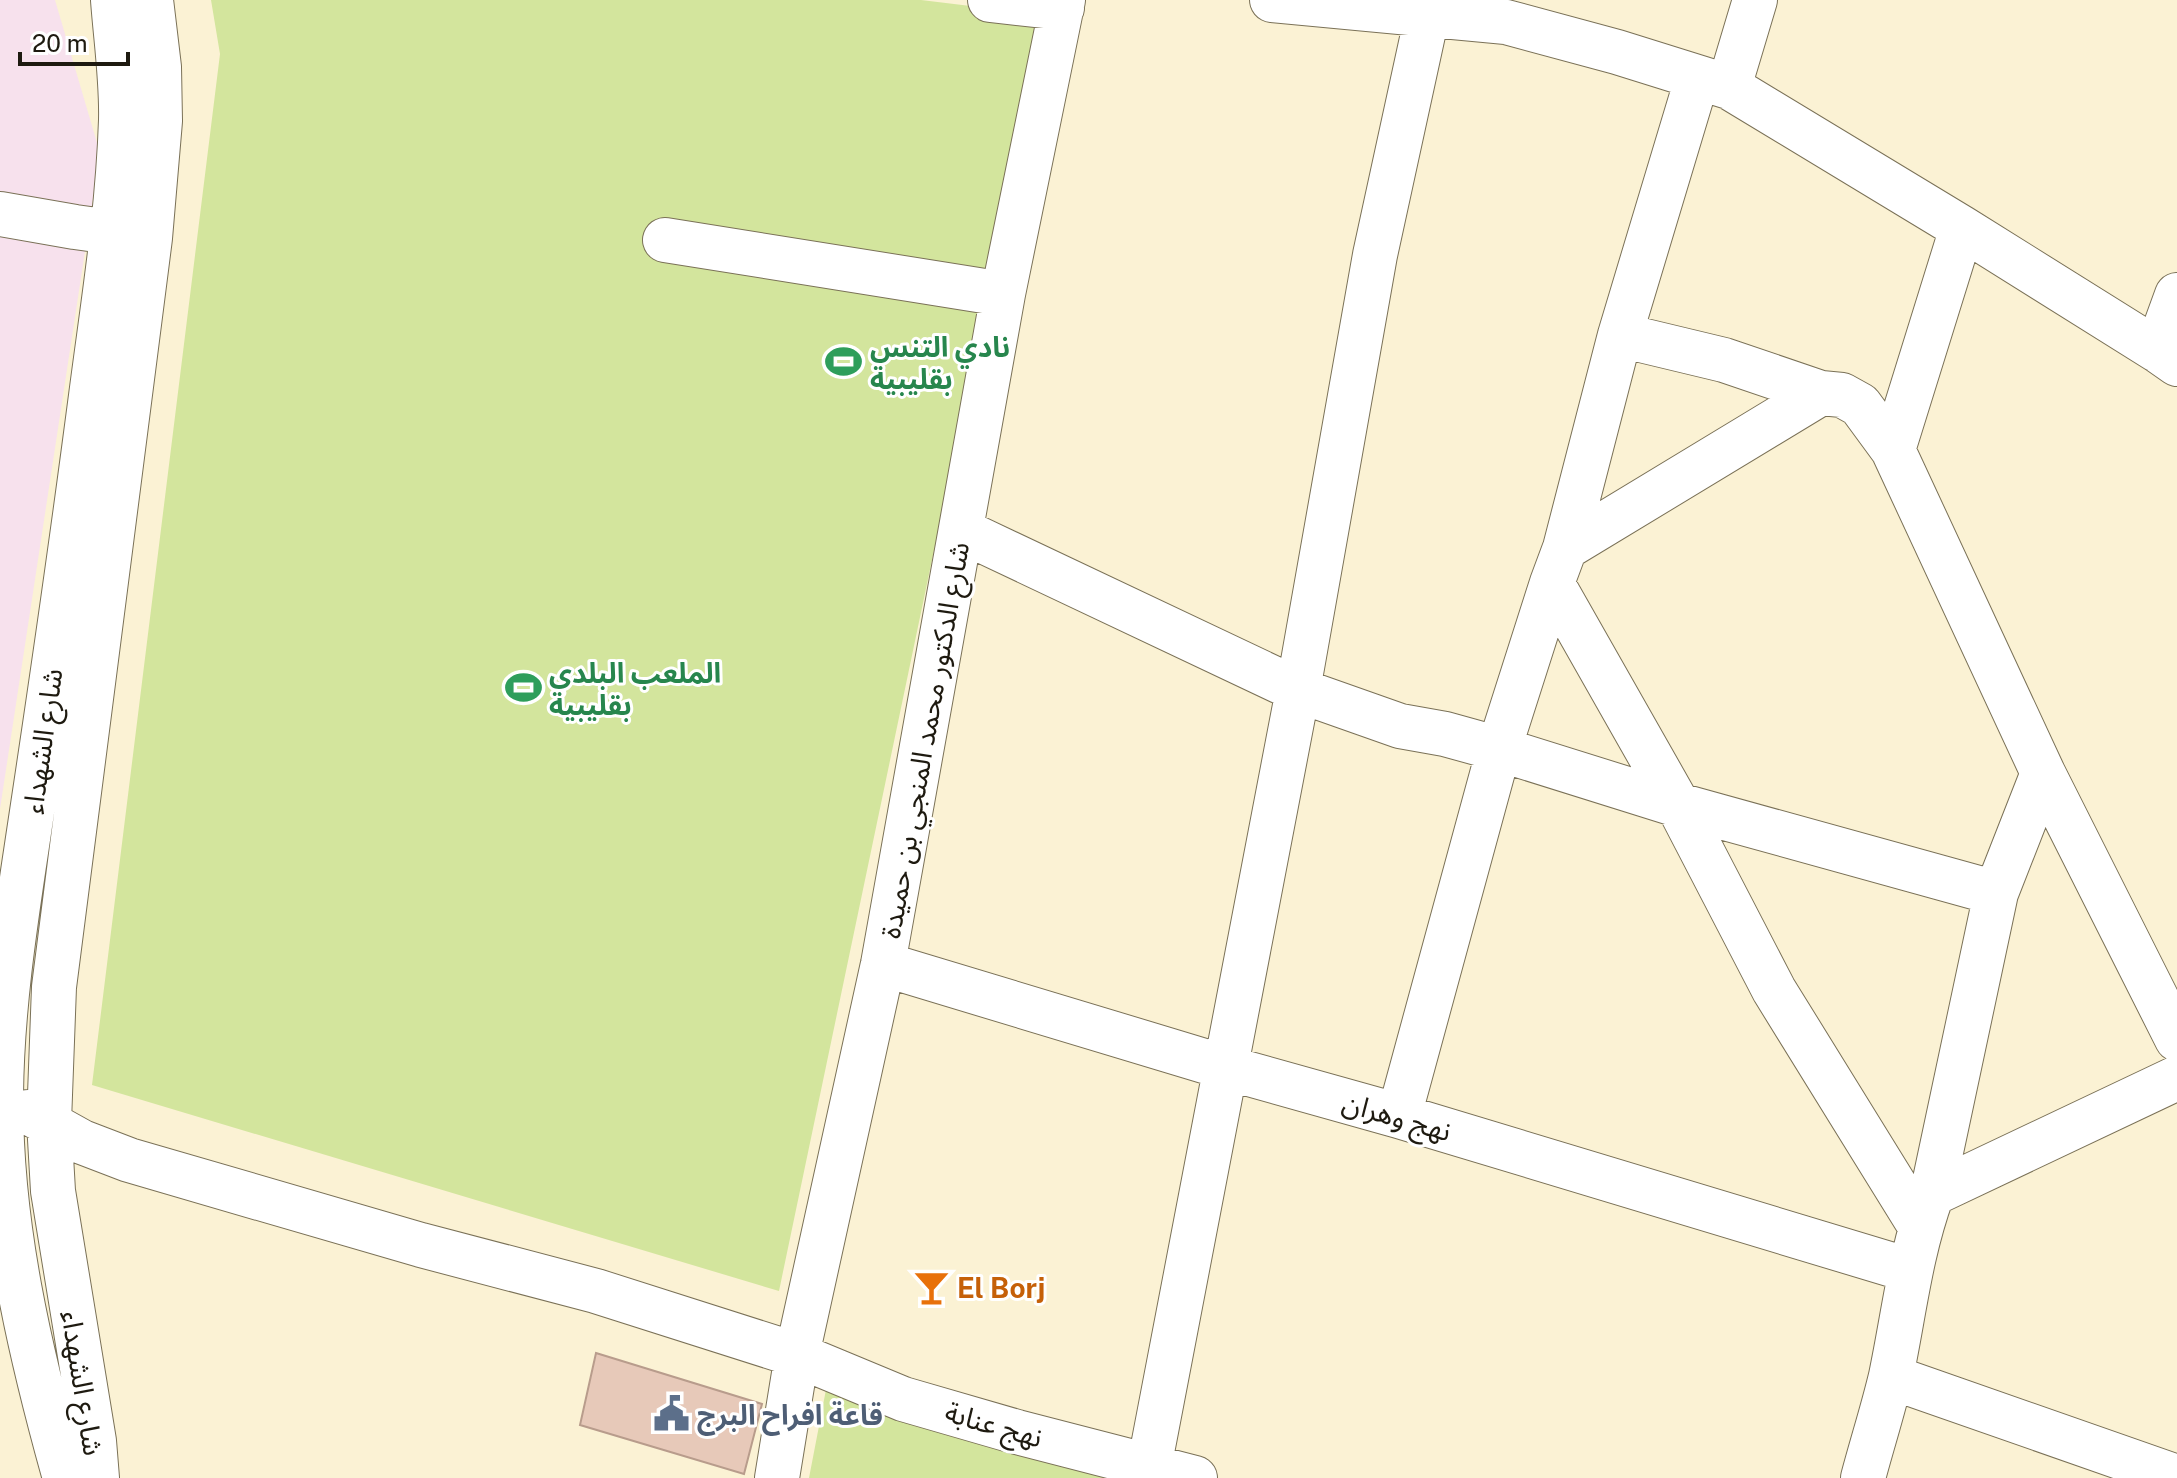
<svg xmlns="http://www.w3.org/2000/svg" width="2177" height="1478" font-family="'Public Sans','Noto Sans Arabic',sans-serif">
<rect width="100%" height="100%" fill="#fbf2d4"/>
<path fill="#f7e1ed" d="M0,0H55L100,153L0,809Z"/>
<path fill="#d3e59d" d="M211,0H921L1046,15L779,1291L92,1085L220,54Z
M829,1374L1127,1478H809Z"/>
<path fill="#e7c9b9" stroke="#b89c8c" stroke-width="2" d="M596,1353L762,1404L744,1474L580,1425Z"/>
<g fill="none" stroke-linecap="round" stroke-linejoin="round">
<defs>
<path id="minor" d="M990,0L1062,8
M1272,0L1506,22L1617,52L1729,87L1962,228L2157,350L2177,364
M1729,87L1755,0
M0,214L75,227L140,236
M665,240L1003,294
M1620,335L1724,360L1821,393L1842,395L1860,405L1893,450L2043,773L1996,893L1932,1194C1910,1254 1904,1314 1891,1376C1883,1410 1872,1444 1863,1478
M2157,350L2177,295
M1893,450L1962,228
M962,531L1298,690L1400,726L1445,734L1499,749L1678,805L1996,893
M1565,548L1821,393
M1552,583L1678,805L1774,990L1920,1226
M2043,773L2177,1039
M883,964L1224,1067L1399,1116L1909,1270
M28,1112L82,1142L129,1160L421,1245L596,1291L797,1355L903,1399L1017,1432L1195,1478
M1399,1116L1499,749L1552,583L1565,548L1620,335L1697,79
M1932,1194L2177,1078
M1891,1377L2177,1477
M65,1478C30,1353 0,1225 1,1095C2,999 18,906 32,812C53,673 73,534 91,396C103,304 118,212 121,120C122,80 116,40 113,0
M97,1478L94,1441L53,1191L49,1122L54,987L150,238L160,121L159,67L151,0
M777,1478L797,1355L883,964L1003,294L1063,0
M1147,1478L1298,690L1375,255L1427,16"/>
</defs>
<use href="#minor" stroke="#7a7157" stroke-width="46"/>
<use href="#minor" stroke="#fff" stroke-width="44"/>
</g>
<defs>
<symbol id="stadium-bare" viewBox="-9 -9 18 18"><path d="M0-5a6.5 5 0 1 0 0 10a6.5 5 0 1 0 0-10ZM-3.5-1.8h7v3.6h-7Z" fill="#2e9e5b" stroke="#fff" stroke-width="2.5" paint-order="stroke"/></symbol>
<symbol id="bar-bare" viewBox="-9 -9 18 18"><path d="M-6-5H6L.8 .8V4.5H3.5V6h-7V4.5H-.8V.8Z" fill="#e8710a" stroke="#fff" stroke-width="2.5" paint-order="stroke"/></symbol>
<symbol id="civic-bare" viewBox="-9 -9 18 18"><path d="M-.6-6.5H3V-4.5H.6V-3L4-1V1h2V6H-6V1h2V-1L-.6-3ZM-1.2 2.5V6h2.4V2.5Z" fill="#5c6f8a" stroke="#fff" stroke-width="2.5" paint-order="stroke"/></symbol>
</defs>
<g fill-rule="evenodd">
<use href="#stadium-bare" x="818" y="336" width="51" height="51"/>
<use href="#stadium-bare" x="498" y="662" width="51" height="51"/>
<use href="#bar-bare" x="906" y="1262" width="51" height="51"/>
<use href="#civic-bare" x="646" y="1388" width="51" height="51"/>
</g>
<g text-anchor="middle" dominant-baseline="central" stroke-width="6" stroke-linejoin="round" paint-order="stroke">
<g font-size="28" font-weight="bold" fill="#27864d" stroke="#fff" text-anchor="start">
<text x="870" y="346">نادي التنس<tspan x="870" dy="32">بقليبية</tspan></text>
<text x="549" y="672">الملعب البلدي<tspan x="549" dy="32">بقليبية</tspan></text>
</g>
<g font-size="28" fill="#1e1a10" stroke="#fff">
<text transform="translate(924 740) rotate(-80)">شارع الدكتور محمد المنجي بن حميدة</text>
<text transform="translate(42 741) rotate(-82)">شارع الشهداء</text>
<text transform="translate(1397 1116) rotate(16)">نهج وهران</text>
<text transform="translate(83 1383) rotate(81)">شارع الشهداء</text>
<text transform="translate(994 1424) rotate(16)">نهج عنابة</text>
</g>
<g font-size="28" font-weight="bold" fill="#c56008" stroke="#fff" text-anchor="start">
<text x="957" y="1287">El Borj</text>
</g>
<g font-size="28" font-weight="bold" fill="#4e5e75" stroke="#fff" text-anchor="start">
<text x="697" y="1414">قاعة افراح البرج</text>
</g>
</g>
<path d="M20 52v12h108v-12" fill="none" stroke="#1e1a10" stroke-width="4"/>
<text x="32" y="52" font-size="24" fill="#1e1a10" stroke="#ffffff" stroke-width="6" paint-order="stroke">20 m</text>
</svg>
